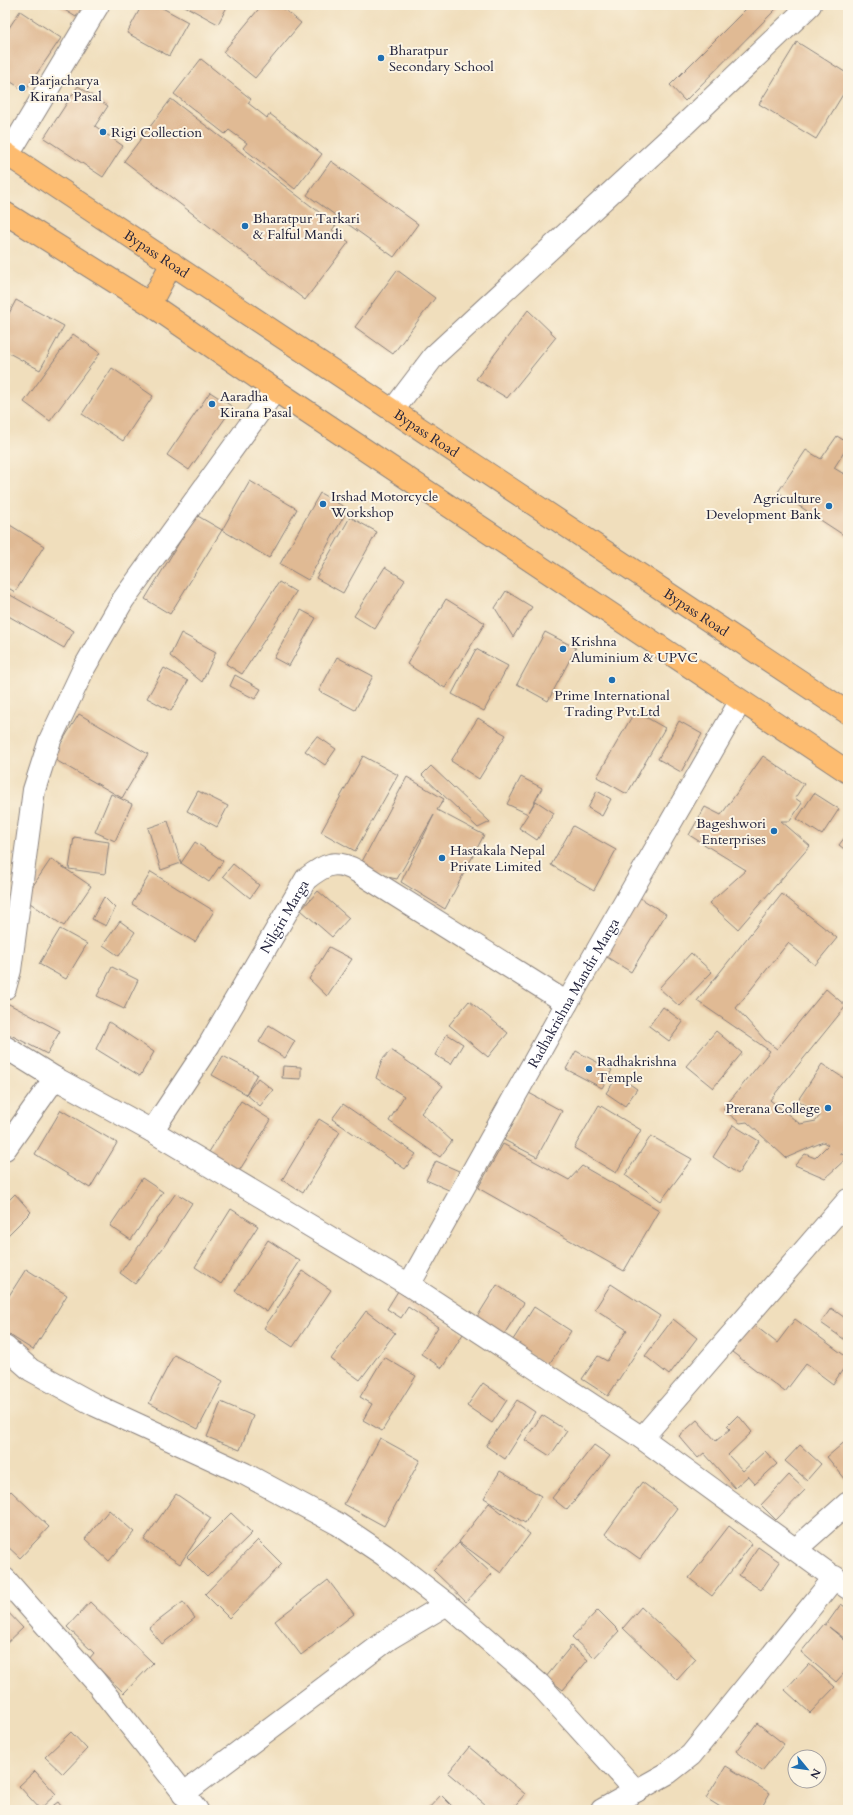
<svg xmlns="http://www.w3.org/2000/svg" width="853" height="1815" font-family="Cardo,serif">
<rect width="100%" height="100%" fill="#fcf5e5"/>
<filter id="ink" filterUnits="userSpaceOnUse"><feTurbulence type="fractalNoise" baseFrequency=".025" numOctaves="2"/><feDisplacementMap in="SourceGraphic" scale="8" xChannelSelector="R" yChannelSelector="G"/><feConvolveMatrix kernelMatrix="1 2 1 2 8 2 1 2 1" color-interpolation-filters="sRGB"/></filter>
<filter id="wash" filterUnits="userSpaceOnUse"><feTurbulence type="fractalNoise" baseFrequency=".012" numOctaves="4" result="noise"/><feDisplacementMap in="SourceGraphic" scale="16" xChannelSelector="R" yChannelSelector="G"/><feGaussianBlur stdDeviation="0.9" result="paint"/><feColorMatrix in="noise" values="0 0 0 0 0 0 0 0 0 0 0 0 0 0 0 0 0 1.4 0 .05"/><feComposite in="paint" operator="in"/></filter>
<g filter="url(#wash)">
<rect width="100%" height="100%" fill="#f0debc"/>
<g id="blocks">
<path fill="#e0ba94" d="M59,5H83L76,17L58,6Z
M142,5H157L188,22L169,56L127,33Z
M183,5H228L218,24Z
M262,5H279L301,23L255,78L223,52Z
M750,5H780L685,101L670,85Z
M20,11L61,38L25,91L5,78V34Z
M797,42L848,74V86L816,139L759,104Z
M201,59L251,99L248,103L267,118L270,114L322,154L295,189L243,148L247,143L229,130L225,134L174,94Z
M78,86L108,106L95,126L123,146L103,177L44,138Z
M171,99L336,225L332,230L349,242L305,300L124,161Z
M331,161L418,224L394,257L307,195Z
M397,270L435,298L393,354L355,327Z
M16,300L64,326L40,370L5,351V321Z
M528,310L556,337L507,398L476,379Z
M73,334L100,353L50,421L24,402Z
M112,368L153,396L123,441L82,414Z
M210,392L233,407L189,470L167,455Z
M837,436L848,443V446L834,468L844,474L848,468V538L778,492L806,450L821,459Z
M250,481L297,509L269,558L222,530Z
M320,493L348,509L308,580L280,564Z
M196,515L222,530L170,614L145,599Z
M350,517L377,532L343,593L316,578Z
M5,522L44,546L15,592L5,586Z
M385,567L405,580L375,629L354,616Z
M279,582L296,592L242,674L226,664Z
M506,591L532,607L513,637L495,608Z
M5,592L74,631L64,648L5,614Z
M446,599L485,623L445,688L407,664Z
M301,610L316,618L289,666L274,658Z
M545,632L576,648L548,701L517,684Z
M181,633L216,652L202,682L170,656Z
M476,649L508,666L484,711L452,694Z
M337,657L373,676L355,710L319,691Z
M164,668L188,681L171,711L147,698Z
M235,675L261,689L255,699L230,686Z
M635,711L665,728L627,794L597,777Z
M79,714L148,754L122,798L52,758Z
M478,718L506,735L479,779L451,761Z
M679,721L702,734L681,772L658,759Z
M317,736L336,749L325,765L305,751Z
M363,756L398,775L355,851L321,832Z
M763,756L804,784L795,798L802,803L790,821H781L810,846L738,929L709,903L746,870L689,835L705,807L721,815Z
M431,766L490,822L478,828L422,775Z
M407,777L444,799L437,810L484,835L445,909L401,882L434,815L397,879L357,871Z
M521,777L542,788L529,812L536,801L554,813L537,840L519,828L528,814L507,804Z
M198,791L228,806L217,827L187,811Z
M597,791L611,799L602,816L588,808Z
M814,793L839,809L822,835L797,819Z
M111,794L132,804L115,841L95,832Z
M168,821L181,863L195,842L223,861L209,882L181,863L161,870L148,828Z
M573,826L616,850L594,890L551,865Z
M848,833V852L839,845Z
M74,837L109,842L105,874L69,869Z
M51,859L91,886L64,926L24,899Z
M233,864L259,885L250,898L223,876Z
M151,872L214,911L195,942L132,904Z
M318,891L349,918L332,937L301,910Z
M782,894L837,938L815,965L788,943L736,1008L765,1040L777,1049L826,989L846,1006L770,1100L800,1124L816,1121L820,1115L798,1100L822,1064L845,1079L848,1074V1143L840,1154L848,1155V1157L825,1178L795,1165L805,1154L815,1158L828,1145L823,1142L786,1158L747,1122L740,1123L723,1109L770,1051L697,1001Z
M637,896L666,914L631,972L602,954Z
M104,897L115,908L106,926L92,919Z
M120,921L135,932L119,956L103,945Z
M60,929L87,944L66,979L39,964Z
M329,947L352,959L327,996L309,979Z
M691,953L712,972L679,1006L659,988Z
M112,967L138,980L124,1009L97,996Z
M469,1001L508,1033L488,1057L449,1025Z
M7,1003L60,1031L47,1054L5,1032V1007Z
M663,1007L683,1022L669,1041L649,1026Z
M109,1022L154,1052L140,1076L96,1049Z
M269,1025L295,1041L285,1058L259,1042Z
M716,1031L742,1053L713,1088L686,1066Z
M447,1034L463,1044L451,1064L435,1055Z
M391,1050L443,1086L421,1113L452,1141L440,1157L389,1121L404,1096L376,1078L382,1060Z
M576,1051L612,1070L602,1088L566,1069Z
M223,1056L257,1074L246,1094L258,1078L273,1090L260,1106L246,1094L212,1075Z
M283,1066L301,1067V1079L282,1078Z
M618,1076L637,1089L625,1106L606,1093Z
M529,1093L562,1111L537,1157L504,1140Z
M241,1101L271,1120L239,1171L209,1152Z
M343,1104L416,1154L405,1169L332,1119Z
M599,1105L641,1130L616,1173L574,1148Z
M61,1110L117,1143L90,1188L35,1154Z
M319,1119L340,1132L303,1193L282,1180Z
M733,1125L759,1141L738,1174L713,1157Z
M651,1136L692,1159L661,1201L625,1175Z
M503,1144L569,1180L582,1166L659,1210L624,1271L478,1188Z
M436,1161L459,1171L451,1191L426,1180Z
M142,1178L163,1192L131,1240L110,1226Z
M176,1193L192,1203L163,1248L135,1284L120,1273Z
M15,1194L31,1212L5,1238V1204Z
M231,1209L258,1226L221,1284L195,1267Z
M268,1240L300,1261L267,1312L235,1291Z
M26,1269L67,1295L33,1350L5,1332V1302Z
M303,1271L331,1290L293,1347L264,1328Z
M611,1284L660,1316L608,1396L582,1379L598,1356L607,1361L627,1330L595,1309Z
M497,1285L524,1303L499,1342L472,1325Z
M398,1291L463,1334L442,1368L421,1354L438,1327L408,1307L401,1318L387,1309Z
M534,1307L571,1331L548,1366L511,1343Z
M831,1308L848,1320V1342L821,1323Z
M366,1311L395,1333L360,1380L331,1359Z
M673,1319L697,1338L669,1375L645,1356Z
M795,1319L848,1358V1362L833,1384L806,1364L785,1392L732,1352L753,1324L777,1343Z
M174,1355L223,1381L198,1429L149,1403Z
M384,1357L416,1376L382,1431L363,1420L372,1404L360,1397Z
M483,1383L507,1400L492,1423L467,1406Z
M517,1400L535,1412L505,1459L486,1446Z
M221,1402L253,1416L240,1450L207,1437Z
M542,1415L567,1431L550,1456L525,1440Z
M738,1415L752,1432L728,1455L743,1471L765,1451L777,1464L755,1484L748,1476L735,1488L704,1453L698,1458L679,1436L697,1420L716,1441L730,1429L727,1426Z
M380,1438L420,1460L384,1526L344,1504Z
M848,1439V1478L846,1480L827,1457Z
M594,1445L610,1456L567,1510L552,1498Z
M800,1445L821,1464L807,1480L785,1461Z
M500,1471L541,1496L525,1523L484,1498Z
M789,1475L805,1490L776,1520L761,1505Z
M642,1482L677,1508L640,1559L605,1534Z
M11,1491L49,1527L20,1558L5,1544V1497Z
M176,1494L211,1518L180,1564L144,1540Z
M489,1503L530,1534L501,1573L459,1542Z
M109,1510L134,1532L109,1561L85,1539Z
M231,1513L252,1533L207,1577L187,1557Z
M729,1526L752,1544L712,1596L689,1578Z
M258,1540L282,1564L229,1618L205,1594Z
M459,1543L492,1574L466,1602L433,1570Z
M758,1547L780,1562L761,1590L739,1575Z
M328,1580L354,1614L301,1655L275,1621Z
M90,1602L153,1663L124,1693L89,1659L94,1653L67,1627Z
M183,1602L195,1618L162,1644L149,1628Z
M841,1604L848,1609V1641L829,1627L848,1643V1672L846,1671L836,1682L801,1652L824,1624L826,1625Z
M641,1607L696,1659L677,1680L623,1628Z
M5,1609L23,1628L5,1645Z
M598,1610L619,1631L594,1658L572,1637Z
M571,1646L588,1660L563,1690L546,1677Z
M809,1664L835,1687L810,1713L785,1690Z
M757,1723L784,1744L762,1771L736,1751Z
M71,1732L87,1749L63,1774L45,1757Z
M469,1747L525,1794L511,1810H492L448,1773Z
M726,1766L770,1793L760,1810H725L706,1798Z
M35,1771L56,1794L40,1809L19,1786Z
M441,1795L456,1810H427Z
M58,1802L64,1810H47Z"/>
</g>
</g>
<g filter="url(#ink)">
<use href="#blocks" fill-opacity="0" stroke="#89807c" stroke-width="1"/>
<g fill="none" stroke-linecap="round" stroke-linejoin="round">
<defs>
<g id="street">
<path d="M5,160L98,5"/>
<path d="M393,410L434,356L683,126L810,5"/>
<path d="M5,988L10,970L34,790L50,740L84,668L123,600L275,390"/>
<path d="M5,1047L55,1078L152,1131L409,1285L642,1438L848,1588"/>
<path id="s1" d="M152,1131L209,1045L306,879C325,864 335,859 357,871L567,1003"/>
<path d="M5,1149L55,1078"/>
<path id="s2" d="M409,1285L567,1003L740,702"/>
<path d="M5,1347L31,1370L95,1405L245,1474L338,1524L384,1555L447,1604L539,1684L636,1791"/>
<path d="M642,1438L848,1200"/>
<path d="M796,1549L848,1503"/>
<path d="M5,1579L95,1681L197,1810"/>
<path d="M183,1794L390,1638L447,1604"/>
<path d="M602,1810L668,1773L691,1755L835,1577"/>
</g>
<g id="highway">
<path id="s3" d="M5,153L848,713"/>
<path d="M5,213L150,304L275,390L848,772"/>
<path d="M150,304L172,263"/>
</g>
</defs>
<use href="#street" stroke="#89807c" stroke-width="24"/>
<use href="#highway" stroke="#89807c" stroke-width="24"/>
<use href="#street" stroke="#fff" stroke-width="22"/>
<use href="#highway" stroke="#fdbc6f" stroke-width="22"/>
</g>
</g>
<g fill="#1f6fb2" stroke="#fcf5e5" stroke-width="1.5">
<circle cx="381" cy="58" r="4"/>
<circle cx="22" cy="88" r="4"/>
<circle cx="103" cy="132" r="4"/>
<circle cx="245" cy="226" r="4"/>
<circle cx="212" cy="404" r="4"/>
<circle cx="323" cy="504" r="4"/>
<circle cx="829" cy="506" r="4"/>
<circle cx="563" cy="649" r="4"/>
<circle cx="612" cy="680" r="4"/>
<circle cx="774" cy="831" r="4"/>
<circle cx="442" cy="858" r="4"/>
<circle cx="589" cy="1069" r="4"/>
<circle cx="828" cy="1108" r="4"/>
</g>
<g text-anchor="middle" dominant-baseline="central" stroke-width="4" stroke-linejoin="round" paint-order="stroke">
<g font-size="14" fill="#22223b" stroke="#fcf5e5" text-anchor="start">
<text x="389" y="50">Bharatpur<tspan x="389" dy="16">Secondary School</tspan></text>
<text x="30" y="80">Barjacharya<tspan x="30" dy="16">Kirana Pasal</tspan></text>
<text x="111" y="132">Rigi Collection</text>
<text x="253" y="218">Bharatpur Tarkari<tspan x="253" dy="16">&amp; Falful Mandi</tspan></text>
<text x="220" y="396">Aaradha<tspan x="220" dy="16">Kirana Pasal</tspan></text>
<text x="331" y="496">Irshad Motorcycle<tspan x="331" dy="16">Workshop</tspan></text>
<text x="821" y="498" text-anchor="end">Agriculture<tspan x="821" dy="16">Development Bank</tspan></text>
<text x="571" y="641">Krishna<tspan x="571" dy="16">Aluminium &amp; UPVC</tspan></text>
<text x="612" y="695" text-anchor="middle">Prime International<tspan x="612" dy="16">Trading Pvt.Ltd</tspan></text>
<text x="766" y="823" text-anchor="end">Bageshwori<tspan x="766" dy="16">Enterprises</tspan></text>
<text x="450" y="850">Hastakala Nepal<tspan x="450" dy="16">Private Limited</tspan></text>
<text x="597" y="1061">Radhakrishna<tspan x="597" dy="16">Temple</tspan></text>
<text x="820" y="1108" text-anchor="end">Prerana College</text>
</g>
<g font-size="14" fill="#22223b" stroke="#fcf5e5">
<text stroke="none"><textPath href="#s3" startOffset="182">Bypass Road</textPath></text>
<text stroke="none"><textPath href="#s3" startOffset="506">Bypass Road</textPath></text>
<text stroke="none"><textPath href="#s3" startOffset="830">Bypass Road</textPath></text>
<text stroke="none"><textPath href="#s1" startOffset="252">Nilgiri Marga</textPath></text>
<text stroke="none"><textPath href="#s2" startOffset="335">Radhakrishna Mandir Marga</textPath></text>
</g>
</g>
<rect width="853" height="1815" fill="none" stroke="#fcf5e5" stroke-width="20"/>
<g transform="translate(807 1769) rotate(119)"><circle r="19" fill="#fcf5e5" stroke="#a5a1a1"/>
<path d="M0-3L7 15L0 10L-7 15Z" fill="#1f6fb2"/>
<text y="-6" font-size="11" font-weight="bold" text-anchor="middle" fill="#22223b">N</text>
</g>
</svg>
